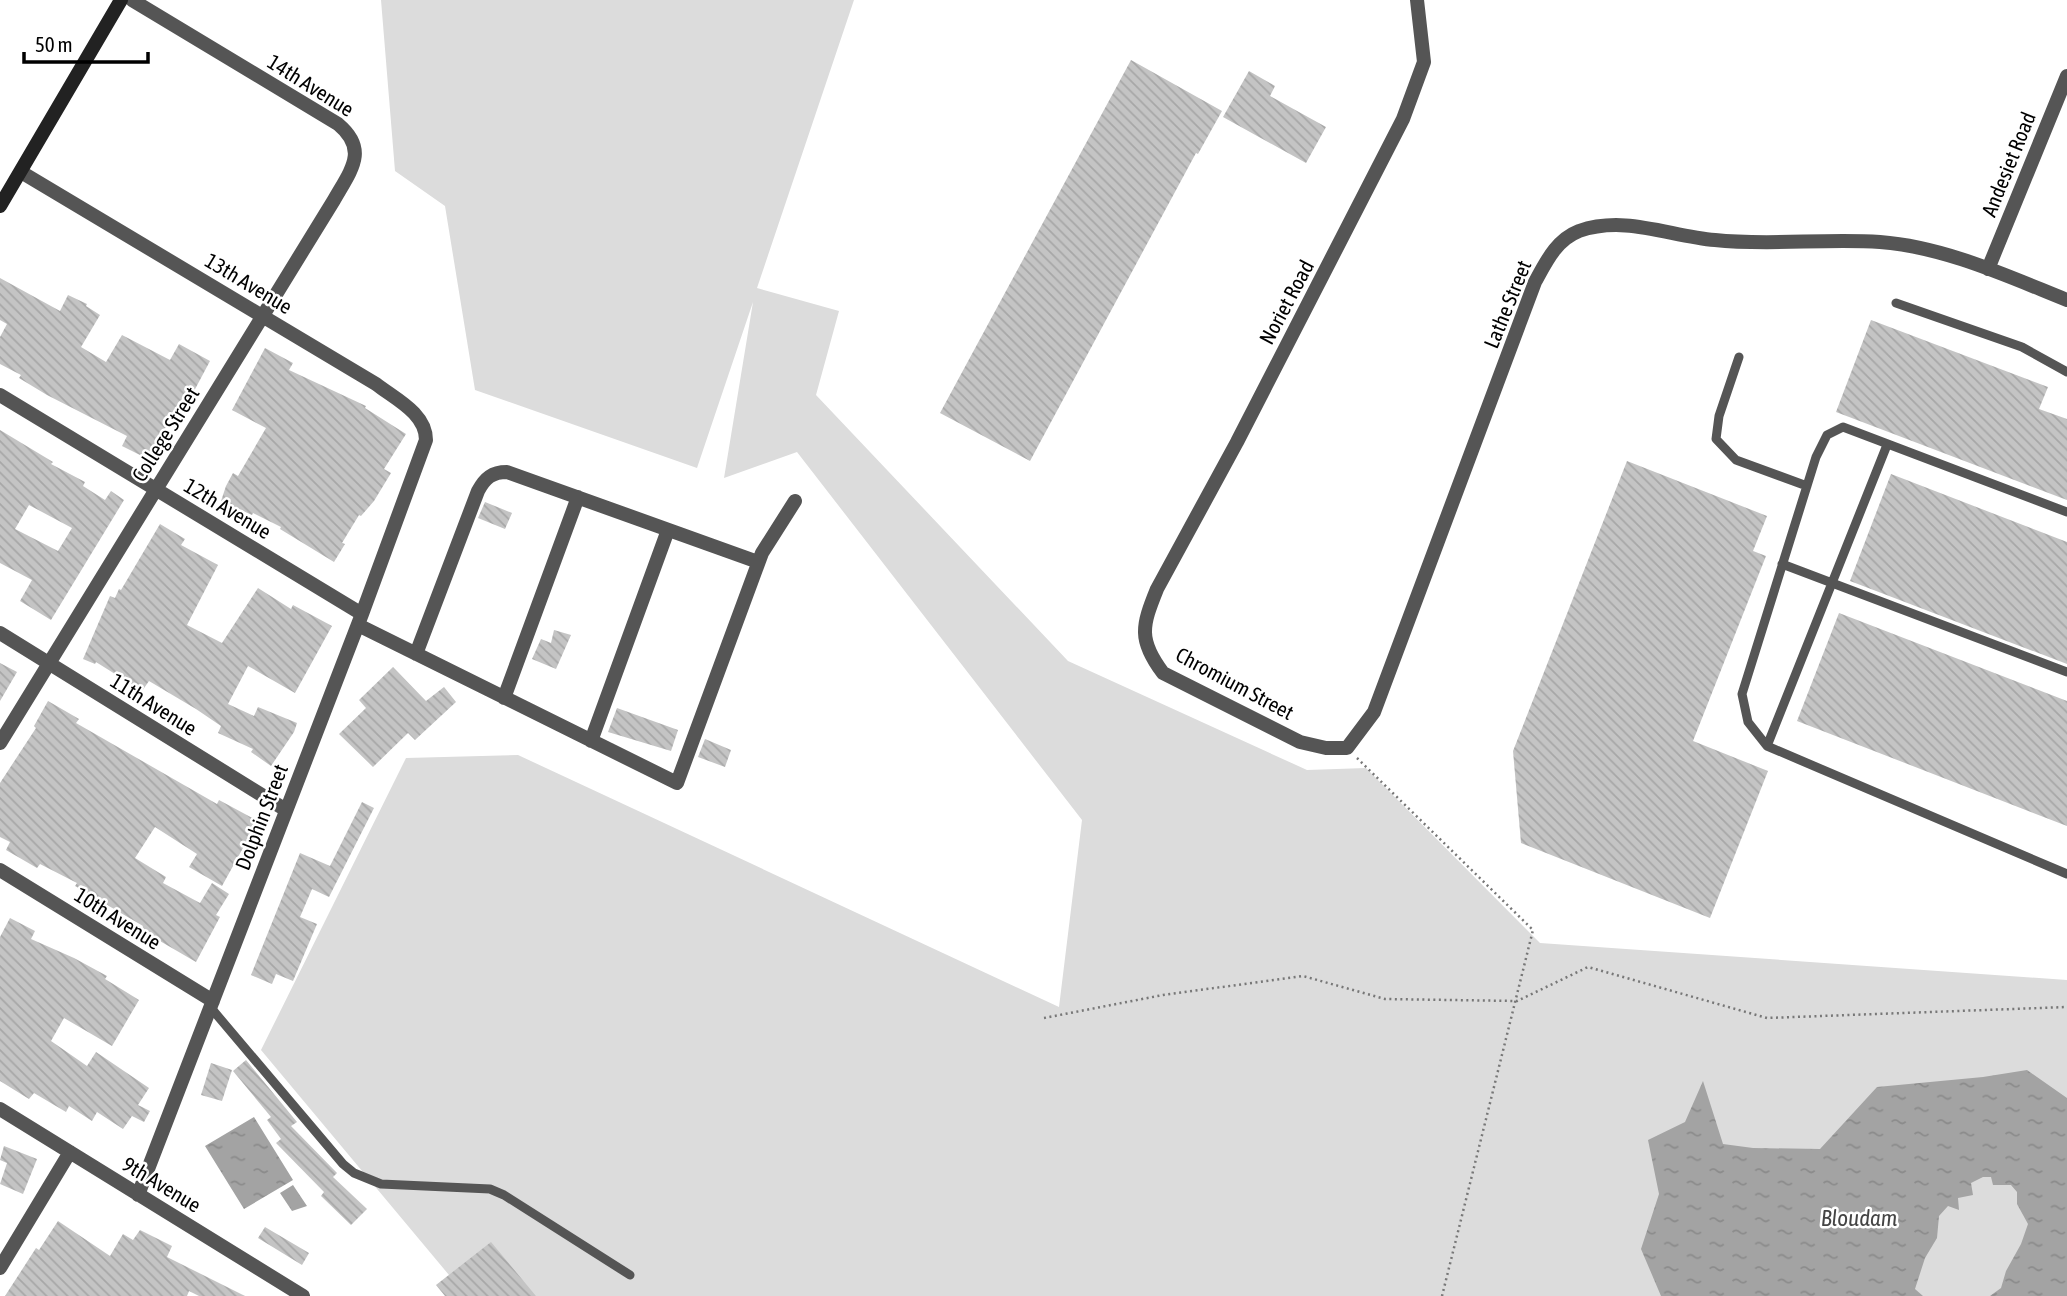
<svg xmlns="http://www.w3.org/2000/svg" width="2067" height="1296" font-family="'Asap Condensed',sans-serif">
<defs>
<pattern id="water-ripples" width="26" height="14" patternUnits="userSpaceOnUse" patternTransform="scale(1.75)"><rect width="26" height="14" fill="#a3a3a3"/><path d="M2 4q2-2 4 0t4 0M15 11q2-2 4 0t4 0" fill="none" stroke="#8b8b8b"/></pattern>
<pattern id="building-back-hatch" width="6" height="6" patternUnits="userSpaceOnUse" patternTransform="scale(1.75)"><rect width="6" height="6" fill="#c4c4c4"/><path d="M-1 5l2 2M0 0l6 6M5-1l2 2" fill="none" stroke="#a7a7a7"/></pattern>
</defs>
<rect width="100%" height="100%" fill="#fff"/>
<path fill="#dcdcdc" d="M381,0H854L757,288L839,311L816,395L1068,661L1307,770L1366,768L1540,943L2067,980V1296H536L449,1275L261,1050L406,758L518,755L1059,1007L1082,820L797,452L724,478L753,302L697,468L475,390L445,206L395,171Z"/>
<path fill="url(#water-ripples)" d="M2027,1070L2067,1098V1296H1990L2001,1288L2006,1271L2021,1244L2028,1224L2017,1204V1192L2011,1185H1993L1991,1177H1983L1971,1183L1973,1195L1958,1198L1959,1210L1948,1206L1939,1216L1937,1238L1925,1258L1915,1289L1923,1296H1661L1641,1249L1659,1194L1648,1140L1685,1122L1703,1081L1723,1144L1753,1148L1820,1149L1877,1087L1983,1077Z
M254,1117L293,1180L244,1209L205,1146Z
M293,1185L307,1206L292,1211L280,1193Z"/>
<path fill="url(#building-back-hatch)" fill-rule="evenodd" d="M1131,60L1222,111L1198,154L1196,153L1030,461L940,413Z
M1249,71L1275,86L1270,96L1326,127L1306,163L1223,117Z
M0,278L60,311L68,295L87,304L86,306L100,315L81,347L106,362L122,335L170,360L179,344L210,361L193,393L187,390L148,459L122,446L127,436L47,395L19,378L21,375L0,364V337L7,324L0,320Z
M1871,320L2048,387L2039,409L2067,419V500L1836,412Z
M265,348L293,363L289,370L366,406L365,408L406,434L384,469L391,473L374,501L361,516L359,515L342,543L345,544L334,562L280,529L281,527L253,513L252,515L221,501L226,486L233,473L238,476L266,428L232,410Z
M0,430L53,462L51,464L85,482L83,486L105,500L111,491L124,500L51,620L20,601L32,580L0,563ZM29,505L72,528L58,551L15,529Z
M1627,461L1767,516L1753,551L1766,556L1693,741L1768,771L1710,918L1521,843L1513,751Z
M1891,474L2067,542V664L1850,581Z
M485,502L512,513L505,529L478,518Z
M160,524L185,539L181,545L218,565L187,625L222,643L258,588L291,609L293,605L332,626L295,693L248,666L228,704L254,716L258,707L297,723L294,732L271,766L251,752L253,749L218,733L221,726L196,709L149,681L142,691L96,662L95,664L83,659L110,596L115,598L119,589L121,590Z
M1839,613L2067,701V826L1797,721Z
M554,630L571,635L556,669L532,659L541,639L551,643Z
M0,663L17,672L0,701Z
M393,667L426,701L444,687L456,702L415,740L408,733L373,767L339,734L366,708L359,700Z
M48,701L79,719L76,723L217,804L219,800L258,821L222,886L189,867L197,854L155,827L135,858L166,877L163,883L200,903L212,883L229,894L216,915L220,917L196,962L141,930L143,926L75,886L77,883L40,864L37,868L6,850L10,842L0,837V783L36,728L34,726Z
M617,708L678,730L671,751L608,732Z
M705,739L731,750L725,767L698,757Z
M362,802L374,808L329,897L312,889L300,917L317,924L293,981L276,974L272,984L251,975L300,853L330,866Z
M10,918L35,931L31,939L74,958L107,976L105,979L139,1000L112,1046L64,1018L51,1041L87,1066L96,1052L149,1088L138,1105L150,1111L144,1122L132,1116L123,1129L97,1112L92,1121L69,1106L66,1112L34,1093L29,1099L0,1081V937Z
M246,1060L297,1122L291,1126L337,1173L333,1177L367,1209L351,1225L321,1196L324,1192L276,1143L281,1139L267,1120L271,1117L233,1071Z
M211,1063L232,1070L222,1101L201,1095Z
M4,1146L37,1159L23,1194L0,1184L7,1163L0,1160Z
M58,1221L110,1256L123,1234L133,1240L140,1230L172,1246L167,1257L245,1296H199L189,1291L187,1296H5L36,1248L39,1250Z
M265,1227L309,1253L302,1265L258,1238Z
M491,1242L536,1296H445L436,1285Z"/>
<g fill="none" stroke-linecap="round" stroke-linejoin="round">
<path stroke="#777" stroke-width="2.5" stroke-dasharray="2 3.5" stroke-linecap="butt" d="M1357,758L1533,930L1442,1296
M1044,1018L1163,995L1303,976L1385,999L1517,1001L1588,967L1767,1018L2067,1007"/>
<path stroke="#555" stroke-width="9" d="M1896,303L2022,347L2067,372
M1739,357L1719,416L1716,439L1736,460L1807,486
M2067,512L1843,427L1827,435L1816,457L1742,694L1748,722L1767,746L2067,874
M1782,564L2067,672
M1767,746L1887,445
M211,1008L343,1164L354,1173L381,1184L490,1189L504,1195L630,1275"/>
<path stroke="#555" stroke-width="14" d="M1417,0L1424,62L1403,119L1237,442L1157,589C1142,626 1138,640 1163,673L1300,742L1326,748H1347L1374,712L1535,282C1546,262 1556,240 1579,231C1625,215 1669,236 1715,240C1769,246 1825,238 1880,242C1945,247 2007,276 2067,300
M21,172L376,384C395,399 426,413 426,440L362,614L138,1195
M1988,269L2067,76
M0,395L362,614
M358,625L677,783L762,553L795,501
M0,633L286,810
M416,654L478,491C485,478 492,472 507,472L758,562
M504,698L578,497
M591,741L668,530
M0,743L334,200C351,170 369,150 338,124L132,0
M0,870L213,1001
M0,1109L303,1296
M0,1268L70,1152"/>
<path stroke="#222" stroke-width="14" d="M0,206L121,0"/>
</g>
<g text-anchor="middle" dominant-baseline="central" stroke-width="5" stroke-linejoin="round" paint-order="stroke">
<g font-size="21" fill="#000" stroke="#fff">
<text transform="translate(311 85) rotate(32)">14th Avenue</text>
<text transform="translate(2008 164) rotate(-68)">Andesiet Road</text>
<text transform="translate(249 283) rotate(31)">13th Avenue</text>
<text transform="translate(1286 302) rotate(-62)">Noriet Road</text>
<text transform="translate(1507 304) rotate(-68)">Lathe Street</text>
<text transform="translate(165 434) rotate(-58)">College Street</text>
<text transform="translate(228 508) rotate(31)">12th Avenue</text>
<text transform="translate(1235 683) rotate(28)">Chromium Street</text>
<text transform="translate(154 704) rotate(32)">11th Avenue</text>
<text transform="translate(261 817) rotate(-69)">Dolphin Street</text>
<text transform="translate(118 918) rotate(32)">10th Avenue</text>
<text transform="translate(162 1184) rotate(31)">9th Avenue</text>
</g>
<g font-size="23" font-style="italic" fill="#444" stroke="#fff">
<text x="1859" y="1218">Bloudam</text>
</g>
</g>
<path d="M24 52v10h124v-10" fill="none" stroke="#000000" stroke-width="3.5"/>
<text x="35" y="52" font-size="21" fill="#000000" stroke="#ffffff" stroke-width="5" paint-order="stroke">50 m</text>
</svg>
